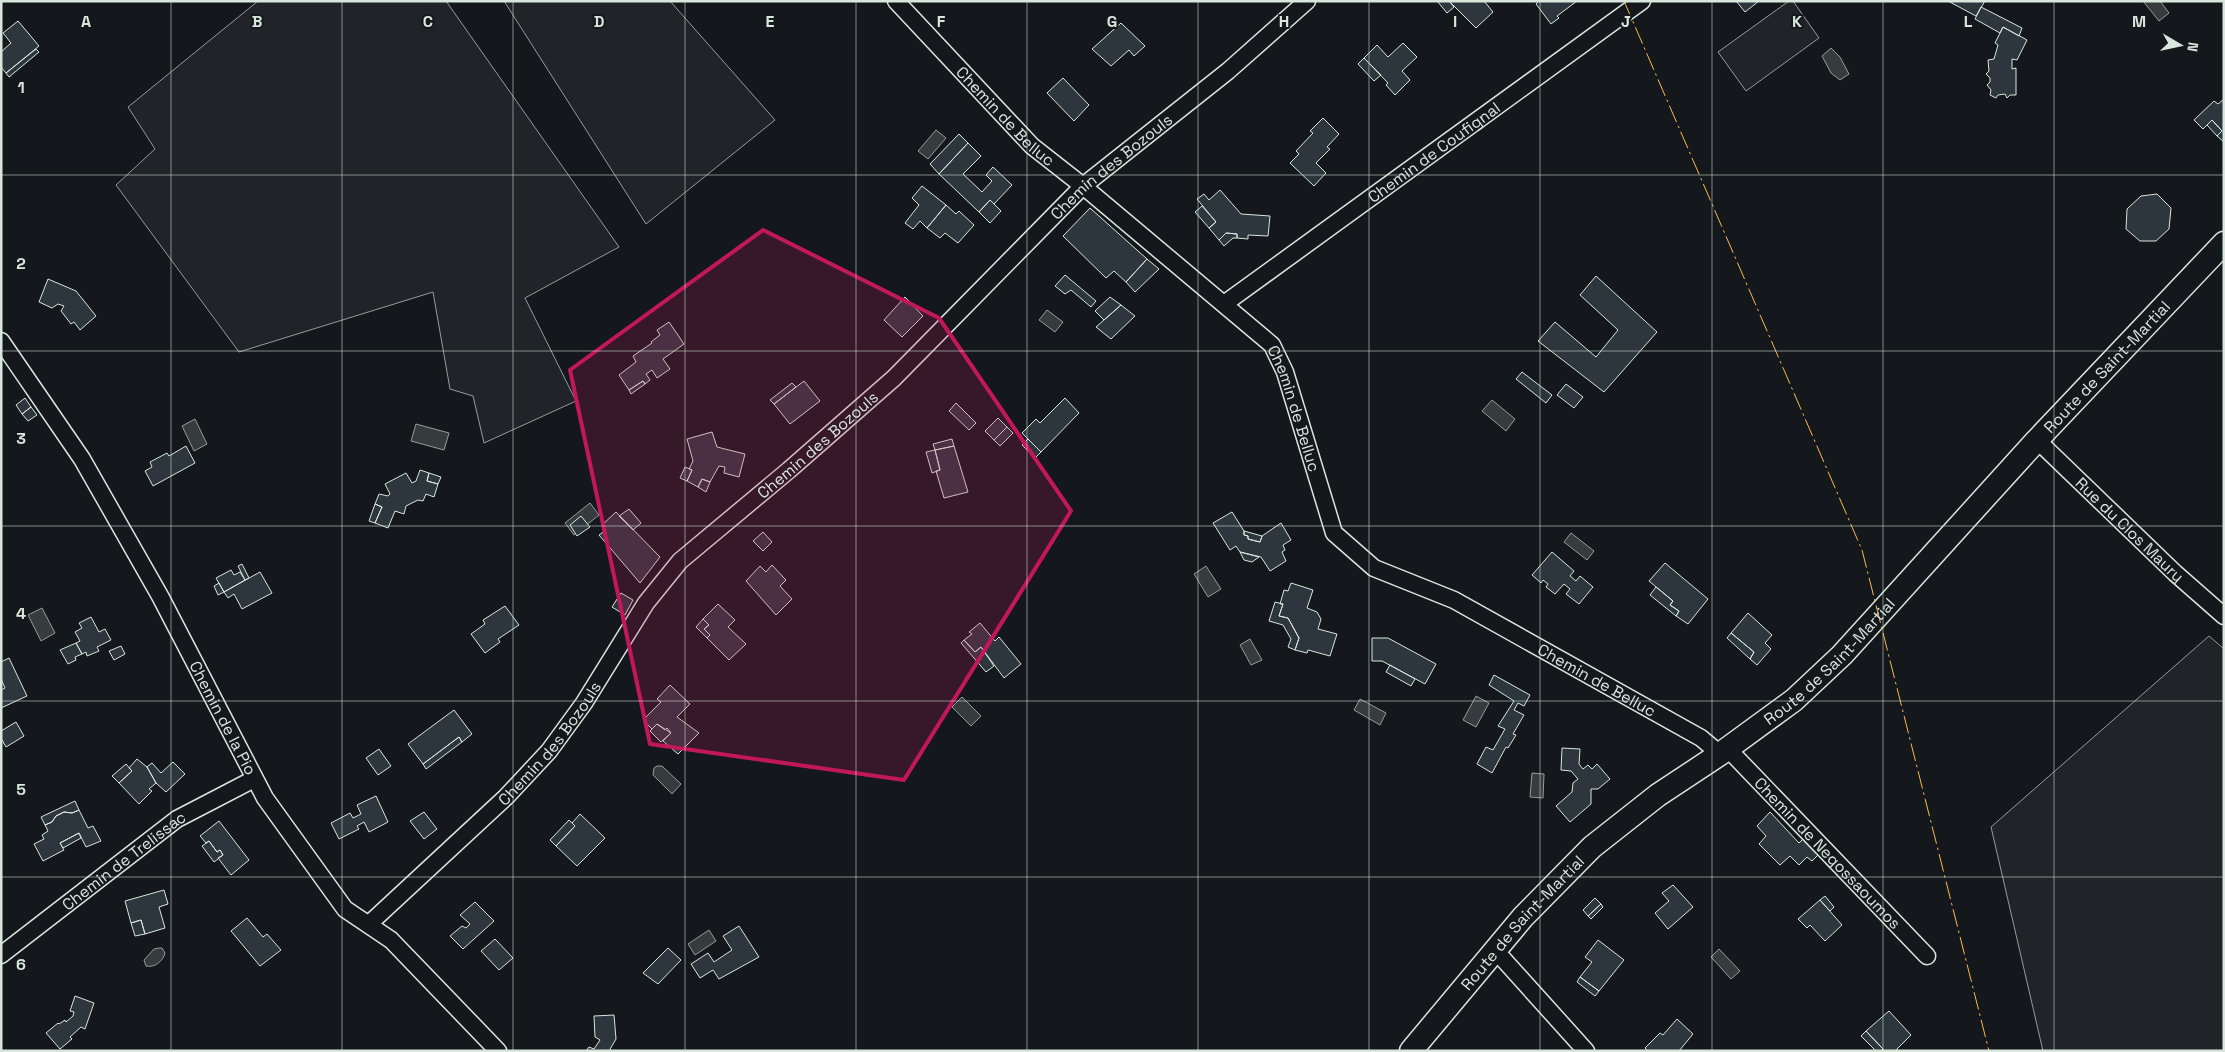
<svg xmlns="http://www.w3.org/2000/svg" width="2225" height="1052" font-family="'Space Grotesk',sans-serif">
<rect width="100%" height="100%" fill="#14181c"/>
<path fill="#202428" stroke="#939e99" d="M258,1H446L619,247L525,298L576,401L484,443L473,396L450,389L433,292L239,352L116,185L155,149L128,107Z
M504,1H670L775,120L646,224Z
M1789,1H1793L1819,38L1746,91L1718,52Z
M2209,636L2224,649V1051H2043L1991,827Z"/>
<path fill="#363b3e" stroke="#939e99" d="M2143,1H2160L2169,13L2159,21Z
M1831,48L1840,57L1849,74L1840,80L1831,73L1822,56Z
M936,130L946,138L928,159L918,151Z
M1047,310L1063,322L1055,332L1039,320Z
M1492,400L1515,419L1506,431L1482,411Z
M195,419L207,444L194,451L182,426Z
M416,424L449,433L444,450L411,441Z
M590,503L599,515L574,535L565,523Z
M1571,533L1594,551L1587,560L1564,542Z
M1206,566L1221,589L1208,597L1194,574Z
M42,608L55,633L41,641L28,615Z
M1250,639L1262,660L1251,665L1240,645Z
M1476,696L1489,703L1476,727L1463,720Z
M962,697L981,716L971,726L952,707Z
M1360,699L1386,713L1380,725L1354,710Z
M657,766H662L681,784L672,794L653,775L654,768Z
M1532,773L1544,774L1543,798L1530,797Z
M709,930L716,941L695,955L688,944Z
M159,948H162L165,953C163,961 155,968 146,966L144,960L154,949Z
M1719,949L1740,971L1731,979L1711,957Z"/>
<path fill="#2c363c" stroke="#d8e6dc" d="M1437,1H1449L1454,7L1447,13Z
M1449,1H1484L1493,12L1476,28Z
M1539,1H1577L1557,16L1559,18L1551,24L1536,4Z
M1736,1H1759L1745,12Z
M1948,1H1985L1976,16Z
M1981,7L2022,28L2019,36L2003,27L2000,33L1975,19Z
M18,21L39,46L6,73L1,67V52L11,43L3,33Z
M1121,23L1145,46L1134,56L1129,50L1111,66L1092,49Z
M2003,27L2027,40L2017,60L2012,59V69L2016,68V95H2010L2007,98L2005,94L1998,95L1996,98L1990,95L1991,90L1987,85L1990,82V78L1986,74L1989,71L1988,60L1994,59L1998,45L1995,43Z
M1403,43L1417,57L1402,71L1410,80L1395,95L1386,85L1388,83L1364,58L1377,45L1388,57Z
M36,49L39,52L9,77L6,73Z
M1364,58L1381,75L1374,81L1358,64Z
M1063,78L1089,105L1074,121L1047,93Z
M2224,99V142L2217,136L2222,131L2212,120L2203,129L2194,120L2214,101L2218,104Z
M1323,118L1339,134L1327,147L1330,149L1316,163L1326,173L1314,186L1290,163L1299,154L1296,151L1313,133L1310,131Z
M2212,120L2222,131L2217,136L2207,125Z
M959,134L968,143L939,174L930,164Z
M968,143L981,156L963,174L982,192L992,181L986,175L993,167L1012,185L994,204L990,200L979,212L939,174Z
M922,186L946,205L927,228L920,221L913,229L905,223L919,205L912,198Z
M1220,190L1241,214L1270,216L1268,236L1248,235V239L1237,238V234L1226,233L1219,240L1209,228L1216,222L1197,199L1204,194L1209,200Z
M2157,194L2171,208L2169,229L2156,241H2140L2126,229L2127,209L2141,196Z
M990,200L1001,211L990,223L979,212Z
M946,205L956,214L959,211L974,225L958,243L945,233L940,238L927,228Z
M1202,206L1216,222L1209,228L1195,212Z
M1090,208L1147,259L1126,282L1114,271L1106,278L1063,236Z
M1226,233L1237,234V238H1233L1224,246L1219,240Z
M1147,259L1159,269L1135,292L1126,282Z
M1065,275L1096,301L1091,307L1071,290L1065,294L1055,286Z
M1596,276L1657,332L1604,392L1538,341L1555,322L1596,357L1618,330L1580,295Z
M48,279L76,291L96,316L80,330L74,322L71,324L61,311L64,306L58,304L52,308L39,302Z
M905,297L923,316L902,337L884,320Z
M1110,297L1121,305L1104,320L1095,311Z
M1121,305L1135,316L1111,339L1096,327Z
M669,322L684,344L663,359L670,369L657,378L652,370L646,374L650,380L645,384L643,381L629,390L619,375L636,362L633,356L652,343L651,342L660,335L657,330Z
M1522,372L1552,395L1546,403L1516,379Z
M643,381L645,384L631,394L629,390Z
M804,381L820,401L790,424L774,404Z
M792,383L796,387L774,404L770,400Z
M1566,384L1583,397L1574,408L1557,395Z
M25,398L31,407L22,414L16,405Z
M1065,398L1079,413L1041,452L1022,433L1036,419L1040,423Z
M956,403L976,423L969,430L949,411Z
M31,407L37,415L28,421L22,414Z
M998,418L1007,427L994,440L985,431Z
M1007,427L1013,433L1000,446L994,440Z
M712,432L717,447L745,454L739,477L724,473L725,467L719,466L710,482L702,479L698,487L687,481L692,470L689,469L693,461L687,439Z
M952,439L954,446L935,450L933,444Z
M1028,439L1041,452L1035,458L1022,445Z
M186,446L195,463L153,486L145,471L152,467L150,462L167,453L169,456Z
M954,446L968,492L944,498L936,471L940,470L935,450Z
M935,450L940,470L932,473L926,452Z
M685,467L692,470L687,481L680,478Z
M420,470L429,473L427,481L438,484L434,497L426,494L423,501L418,500L406,506L404,514L395,511L388,528L375,523L382,507L375,504L379,494L388,496L390,494L385,484L406,473L412,483L416,481Z
M429,473L441,477L438,484L427,481Z
M702,479L710,482L706,492L698,487Z
M375,504L382,507L375,523L369,521Z
M629,509L641,523L633,530L619,516Z
M616,512L660,557L640,583L599,535L605,531L602,525Z
M1232,512L1244,531V535L1248,536V539L1260,542L1262,536L1281,523L1291,540L1283,545L1285,550L1282,552L1286,561L1270,571L1261,557L1240,552L1236,546L1230,550L1213,523Z
M581,516L590,527L577,536L570,525Z
M1244,531L1262,536L1260,542L1248,539V536L1244,535Z
M763,532L772,542L763,551L753,541Z
M1240,552L1259,557L1252,562L1244,560Z
M1552,552L1574,571L1570,576L1576,581L1580,576L1593,587L1579,604L1566,594L1570,589L1564,584L1555,594L1546,587L1548,584L1543,580L1541,583L1532,575Z
M1665,563L1708,599L1688,624L1676,616L1679,611L1670,605L1673,601L1649,581Z
M242,564L249,578L245,580L238,566Z
M772,565L786,580L780,586L792,599L776,615L746,581L760,566L766,572Z
M231,570L234,575L240,572L245,580L224,592L216,578Z
M260,572L272,593L242,609L234,594L228,598L224,592Z
M219,583L224,592L218,595L214,586Z
M1291,583L1313,590L1307,608L1317,612L1321,619L1318,629L1337,634L1330,656L1308,650L1307,653L1295,650L1299,638L1288,618L1279,616L1283,604H1280L1284,590L1288,591Z
M1656,587L1673,601L1670,605L1679,611L1676,616L1650,595Z
M621,593L633,600L625,615L612,607Z
M1275,602L1283,604L1279,616L1288,618L1299,638L1295,650L1288,647L1291,639L1283,625L1269,621Z
M718,604L735,620L728,627L746,644L729,660L707,638L710,635L704,629L709,625L703,619Z
M505,606L519,625L498,639L500,642L485,653L471,634L485,624L483,620Z
M1748,613L1772,635L1765,643L1771,649L1757,665L1750,659L1754,652L1731,633Z
M91,617L99,632L105,629L111,640L97,647L99,651L87,656L86,652L82,654L76,643L80,641L75,632L82,628L79,623Z
M703,619L709,625L704,629L710,635L707,638L696,627Z
M980,623L995,641L999,637L1021,664L1004,678L981,647L975,652L964,640L972,634L969,632Z
M1731,633L1754,652L1750,659L1727,638Z
M1372,638H1388L1436,664L1425,684L1382,661H1372Z
M964,640L975,652L981,647L994,666L986,672L961,643Z
M76,643L82,654L75,657L76,660L68,664L60,650Z
M121,646L125,654L114,660L109,651Z
M9,658L27,696L1,708V690L5,688L1,679V662Z
M1390,665L1415,679L1411,686L1386,672Z
M1494,675L1530,695L1524,706L1518,703L1514,710L1524,715L1513,734L1516,735L1508,748L1506,747L1492,773L1477,764L1486,747L1493,750L1505,729L1498,726L1514,701L1489,685Z
M670,685L690,704L677,717L699,733L678,754L663,741L671,733L667,728L665,730L657,724L652,729L643,720L661,702L657,699Z
M454,710L472,734L462,742L459,737L423,764L408,744Z
M16,722L24,736L6,747L1,738V731Z
M657,724L671,733L661,742L650,731Z
M459,737L462,742L426,769L423,764Z
M1562,748L1580,749L1579,764L1583,769L1588,765L1592,769L1597,764L1610,779L1598,789H1591V804L1570,822L1556,806L1572,792L1573,783L1578,779L1571,771L1561,770Z
M379,749L391,766L378,775L366,758Z
M137,759L147,767L156,783L149,789L152,791L139,804L119,783L132,771L129,768Z
M173,762L185,774L166,792L156,783L147,767L152,763L161,773Z
M126,764L132,771L119,783L112,776Z
M376,796L388,822L369,832L364,822L357,826L359,829L339,839L331,823L350,813L353,818L361,814L357,805Z
M75,801L79,810L72,813L64,812L56,816L52,822L45,825L41,817Z
M79,810L88,828L93,826L101,841L86,847L79,833L60,843L64,850L43,861L34,844L44,839L42,835L48,831L45,825L52,822L56,816L64,812L72,813Z
M424,812L437,829L424,839L410,821Z
M1770,812L1799,843L1803,839L1819,854L1812,861L1807,857L1799,865L1790,856L1780,865L1759,844L1766,836L1757,826Z
M580,814L605,838L577,866L556,846L575,826L572,823Z
M569,820L575,826L556,846L550,840Z
M219,821L249,860L231,875L218,858L223,855L220,850L217,852L209,841L206,843L200,836Z
M79,833L81,838L63,848L60,843Z
M209,841L217,852L220,850L223,855L214,862L202,846Z
M1673,885L1693,907L1668,929L1655,913L1669,901L1662,893Z
M164,890L168,904L159,907L165,928L145,934L141,920L131,923L125,901Z
M1825,896L1834,907L1830,911L1820,900Z
M1595,898L1601,904L1588,916L1583,910Z
M1820,900L1842,925L1825,941L1810,925L1807,928L1798,919Z
M475,902L494,921L463,949L450,936L462,926L466,928L470,924L460,915Z
M1601,904L1603,907L1591,919L1588,916Z
M247,918L263,937L267,934L281,950L260,966L231,931Z
M141,920L145,934L135,936L131,923Z
M739,926L759,957L719,979L713,970L700,978L691,964L708,953L714,962L732,950L723,936Z
M495,939L513,958L499,970L481,951Z
M1598,940L1624,960L1599,991L1580,977L1592,962L1585,957Z
M668,948L681,960L658,984L643,973Z
M1580,977L1599,991L1595,996L1577,982Z
M75,996L94,1003L85,1029L81,1027L70,1037L72,1039L60,1049L46,1033L58,1023L59,1024L65,1020L66,1022L73,1016L74,1012L70,1011Z
M1889,1011L1911,1035L1895,1051H1882L1883,1049L1866,1031Z
M614,1015L616,1039L609,1051H586L589,1047L594,1049L600,1040L595,1037L594,1016Z
M1677,1019L1693,1034L1679,1051H1648L1645,1048L1660,1033L1663,1035Z
M1866,1031L1883,1049L1882,1051H1876L1861,1036Z"/>
<g fill="none" stroke-linecap="round" stroke-linejoin="round">
<defs>
<g id="minor">
<path id="s1" d="M896,1L1032,146L1083,186L1272,345L1285,372L1334,533L1374,568L1454,600L1701,738L1720,754"/>
<path id="s2" d="M1224,304L1642,1"/>
<path id="s3" d="M1,341L82,459L160,596L265,798L345,909L391,940L498,1051"/>
<path id="s4" d="M2037,440L2175,573L2224,616"/>
<path id="s5" d="M1728,749L1927,956"/>
<path id="s6" d="M369,924L506,797L549,751L584,703L646,603L680,561L789,470L894,378L1083,186L1228,71L1307,1"/>
<path d="M1495,950L1586,1051"/>
<path id="s7" d="M1,955L177,819L254,779"/>
</g>
<g id="secondary">
<path id="s8" d="M1411,1051L1523,917L1592,847L1658,795L1720,754L1794,700L1842,655L2037,440L2224,243"/>
</g>
</defs>
<use href="#minor" stroke="#d8e6dc" stroke-width="19"/>
<use href="#secondary" stroke="#d8e6dc" stroke-width="25"/>
<use href="#minor" stroke="#14181c" stroke-width="16"/>
<use href="#secondary" stroke="#14181c" stroke-width="22"/>
<path stroke="#ffb74d" stroke-width="1" stroke-dasharray="18 4 2.5 4" stroke-linecap="butt" d="M1624,1L1862,550L1989,1051"/>
</g>
<path fill="#c2185b" fill-opacity="0.2" stroke="#c2185b" stroke-width="4" stroke-linejoin="round" d="M763,230L939,318L1071,511L904,780L650,744L570,370Z"/>
<path fill="none" stroke="#d8e6dc" stroke-width="1" stroke-opacity="0.55" d="M171,1V1051M342,1V1051M513,1V1051M685,1V1051M856,1V1051M1027,1V1051M1198,1V1051M1369,1V1051M1540,1V1051M1712,1V1051M1883,1V1051M2054,1V1051M1,175H2224M1,351H2224M1,526H2224M1,701H2224M1,877H2224"/>
<g text-anchor="middle" dominant-baseline="central" stroke-width="4" stroke-linejoin="round" paint-order="stroke">
<g font-size="16" fill="#d8e6dc" stroke="#14181c">
<text stroke="none"><textPath href="#s1" startOffset="159">Chemin de Belluc</textPath></text>
<text stroke="none"><textPath href="#s2" startOffset="259">Chemin de Coufignal</textPath></text>
<text stroke="none"><textPath href="#s6" startOffset="1066">Chemin des Bozouls</textPath></text>
<text stroke="none"><textPath href="#s8" startOffset="980">Route de Saint-Martial</textPath></text>
<text stroke="none"><textPath href="#s1" startOffset="578">Chemin de Belluc</textPath></text>
<text stroke="none"><textPath href="#s6" startOffset="661">Chemin des Bozouls</textPath></text>
<text stroke="none"><textPath href="#s4" startOffset="129">Rue du Clos Maury</textPath></text>
<text stroke="none"><textPath href="#s8" startOffset="575">Route de Saint-Martial</textPath></text>
<text stroke="none"><textPath href="#s1" startOffset="1012">Chemin de Belluc</textPath></text>
<text stroke="none"><textPath href="#s3" startOffset="438">Chemin de la Pio</textPath></text>
<text stroke="none"><textPath href="#s6" startOffset="256">Chemin des Bozouls</textPath></text>
<text stroke="none"><textPath href="#s5" startOffset="144">Chemin de Negossaoumos</textPath></text>
<text stroke="none"><textPath href="#s7" startOffset="155">Chemin de Trelissac</textPath></text>
<text stroke="none"><textPath href="#s8" startOffset="170">Route de Saint-Martial</textPath></text>
</g>
</g>
<g font-size="16" text-anchor="middle" font-weight="bold" fill="#d8e6dc" stroke="#14181c" stroke-width="4" stroke-linejoin="round" paint-order="stroke">
<text x="86" y="27">A</text>
<text x="257" y="27">B</text>
<text x="428" y="27">C</text>
<text x="599" y="27">D</text>
<text x="770" y="27">E</text>
<text x="941" y="27">F</text>
<text x="1112" y="27">G</text>
<text x="1284" y="27">H</text>
<text x="1455" y="27">I</text>
<text x="1626" y="27">J</text>
<text x="1797" y="27">K</text>
<text x="1968" y="27">L</text>
<text x="2139" y="27">M</text>
<text x="21" y="93">1</text>
<text x="21" y="269">2</text>
<text x="21" y="444">3</text>
<text x="21" y="619">4</text>
<text x="21" y="795">5</text>
<text x="21" y="970">6</text>
</g>
<rect width="2225" height="1052" fill="none" stroke="#d8e6dc" stroke-width="5"/>
<g transform="translate(2180 45) rotate(99)" stroke="#14181c" stroke-width="4" paint-order="stroke">
<path d="M0-4L9 19L0 12L-9 19Z" fill="#d8e6dc"/>
<text y="-8" font-size="14" font-weight="bold" text-anchor="middle" fill="#d8e6dc">N</text>
</g>
</svg>
